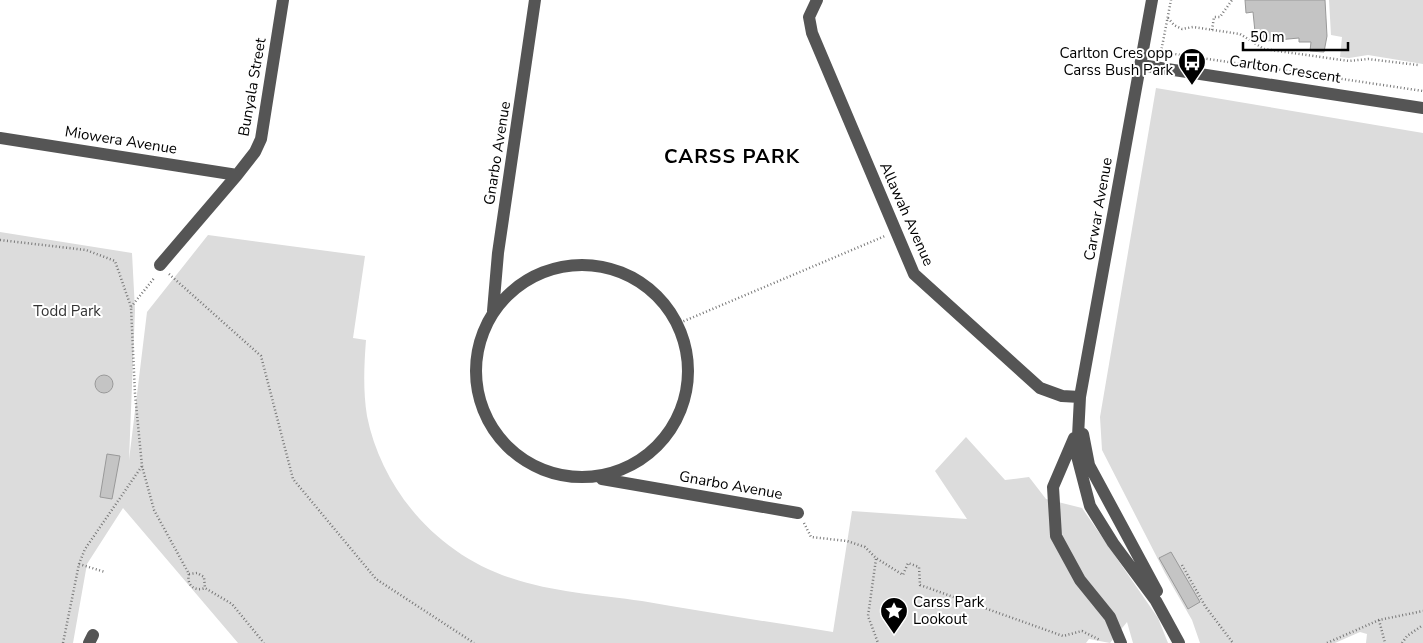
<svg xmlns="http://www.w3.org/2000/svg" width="1423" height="643" font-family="'Nunito Sans',sans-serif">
<rect width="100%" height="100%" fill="#fff"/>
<path fill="#dcdcdc" d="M1329,0H1423V64L1368,55L1349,58L1340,57L1342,37L1331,35Z
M1156,88L1423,133V643H1366L1367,634L1360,632L1335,643H1200L1192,620L1165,573L1102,450L1100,417Z
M0,232L132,253L135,310L129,460L147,312L208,235L365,256L353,338L366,340C364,366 363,391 367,416C382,491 439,555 511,578C552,592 599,595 642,601C705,612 769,622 833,632L852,511L967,519L935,471L966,437L1005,480L1029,477L1046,499L1082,508L1158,618L1168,643H1133L1127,622L1110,643L1089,639L1086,643H238L123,508L87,564L73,643H0Z"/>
<path fill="#c4c4c4" stroke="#999" d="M1245,0H1325L1327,36L1324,52L1310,51L1311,42H1299V38L1256,42L1253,12L1246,13Z
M95 384a9 9 0 1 1 18 0a9 9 0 1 1-18 0Z
M107,454L120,456L112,499L100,497Z
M1171,552L1200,602L1188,609L1159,558Z"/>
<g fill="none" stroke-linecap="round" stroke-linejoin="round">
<path stroke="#777" stroke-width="2.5" stroke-dasharray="1 2.5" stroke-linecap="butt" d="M1168,18L1174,25L1182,29L1193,27L1240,34L1264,49L1349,61L1368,59L1418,65
M1212,30L1214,17H1220L1232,0
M1161,52L1171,0
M1161,55V52L1423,91
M0,240L86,250L115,261L131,307L135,394L142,466L154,510L189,574C186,585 195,592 205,588L232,604L264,643
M169,274L261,356L293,479L376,579L474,643
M131,307L155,277
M677,324L885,236
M804,523L811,537L847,541L865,547L876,558L903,575L908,563L919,567L920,585L1063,636L1082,631L1100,640
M876,559L868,616L878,643
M79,564L105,572
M1182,565L1205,606L1233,643
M189,574L197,573L204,577L205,588
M1379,620L1385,643
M63,643L79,564L85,549L142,466
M1327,643L1379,620L1423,611
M1402,643L1407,636L1423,625"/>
<path stroke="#555" stroke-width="12" d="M817,0L809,17L812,33L914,274L1040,388L1062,396L1080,397
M1152,0L1080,397L1077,456L1090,506L1113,543L1156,601L1179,643
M1141,65L1423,108
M0,138L237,175
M476 371a106 106 0 1 1 212 0a106 106 0 1 1-212 0Z
M160,265L237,175L255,152L261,139L283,0
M493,311L498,253L535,0
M1083,434L1089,465L1157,591
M1074,438L1053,487L1056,536L1080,580L1110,617L1121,643
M602,479L798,513
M89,643L93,635"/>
</g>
<defs>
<symbol id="bus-pin" viewBox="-11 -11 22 30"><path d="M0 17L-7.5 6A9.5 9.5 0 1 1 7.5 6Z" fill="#000" stroke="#fff"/><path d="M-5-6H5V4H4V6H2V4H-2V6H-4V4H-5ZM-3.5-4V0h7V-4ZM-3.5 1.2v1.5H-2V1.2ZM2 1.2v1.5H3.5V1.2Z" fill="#fff"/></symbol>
<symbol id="sight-pin" viewBox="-11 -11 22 30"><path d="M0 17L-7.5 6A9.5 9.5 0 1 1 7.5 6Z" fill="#000" stroke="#fff"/><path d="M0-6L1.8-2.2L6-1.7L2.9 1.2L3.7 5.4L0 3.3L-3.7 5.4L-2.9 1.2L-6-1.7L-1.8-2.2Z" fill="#fff"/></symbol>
</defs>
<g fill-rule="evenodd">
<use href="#bus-pin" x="1176" y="46" width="32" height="43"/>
<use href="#sight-pin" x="878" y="595" width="32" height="43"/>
</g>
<g text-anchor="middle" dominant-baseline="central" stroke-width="4" stroke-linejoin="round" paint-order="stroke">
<g font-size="15" fill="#000" stroke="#fff" text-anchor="end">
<text x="1173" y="53">Carlton Cres opp<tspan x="1173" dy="17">Carss Bush Park</tspan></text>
<text x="913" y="602" text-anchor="start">Carss Park<tspan x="913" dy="17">Lookout</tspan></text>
</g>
<g font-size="15" fill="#000" stroke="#fff">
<text transform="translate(1285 69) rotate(9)">Carlton Crescent</text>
<text transform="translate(252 87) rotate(-80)">Bunyala Street</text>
<text transform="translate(121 140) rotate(9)">Miowera Avenue</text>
<text transform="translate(497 153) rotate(-81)">Gnarbo Avenue</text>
<text transform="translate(1098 209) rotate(-80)">Carwar Avenue</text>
<text transform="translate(907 214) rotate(66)">Allawah Avenue</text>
<text transform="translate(731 485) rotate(10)">Gnarbo Avenue</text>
</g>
<g font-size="15" fill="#333" stroke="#fff">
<text x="67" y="311">Todd Park</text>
</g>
<g font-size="20" font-weight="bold" letter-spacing="1" fill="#000" stroke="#fff">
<text x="732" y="156">CARSS PARK</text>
</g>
</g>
<path d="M1243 42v8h105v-8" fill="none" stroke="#000000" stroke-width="2.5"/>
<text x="1250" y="42" font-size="15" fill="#000000" stroke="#ffffff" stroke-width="4" paint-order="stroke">50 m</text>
</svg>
